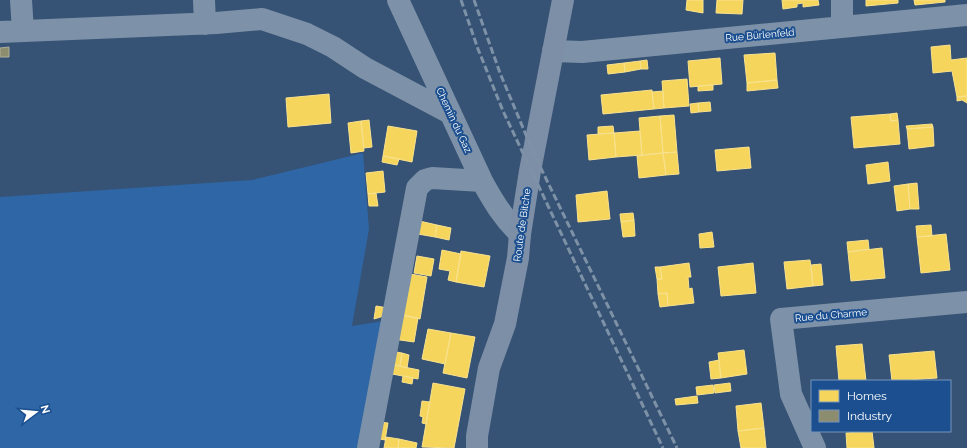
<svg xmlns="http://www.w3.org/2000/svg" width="967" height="448" font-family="Raleway,sans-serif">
<rect width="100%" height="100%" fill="#365274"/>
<path fill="#2f66a5" d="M363,153L369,229L352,326L384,321L359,448H0V197L252,180Z"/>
<path fill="#f6d55c" stroke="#f9e28d" d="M687,0H703V13L686,10Z
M717,0H743L742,14L716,13Z
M782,0H818L819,5L803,7V3L797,4V7L783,9Z
M866,0H898V3L866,6Z
M914,0H945V2L915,5Z
M950,45L951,60L967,58V96L957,97L952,71L933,73L931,47Z
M775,53L777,80L747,83L744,55Z
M720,58L722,84L690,87L688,61Z
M647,60L648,69H641L640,61Z
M640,61L641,69L625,72L624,63Z
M624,63L625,72L608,74L607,65Z
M687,79L689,106L664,108L662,81Z
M777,80L778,88L747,91V83Z
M713,85V90L698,91V86Z
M652,90L654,109L603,114L601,95Z
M663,91L664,108L654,109L652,92Z
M329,94L331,123L288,127L286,98Z
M967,96V103L962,100L957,101V97Z
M710,102L711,111L699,112L698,103Z
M698,103L699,112L691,113L690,104Z
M897,113L898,120L891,121L890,114Z
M890,114L891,121L898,120L900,144L854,148L851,117Z
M674,115L677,152L663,153L660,116Z
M660,116L663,153L642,155L639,118Z
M369,120L372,147L364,148L361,121Z
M361,121L364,151L351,153L348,123Z
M932,124L933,127L907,129L906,126Z
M388,126L417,131L412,162L383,156Z
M613,126L614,133L598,134V127Z
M933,127L934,146L909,149L907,129Z
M640,131L642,155L616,157L614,133Z
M614,133L616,157L589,160L587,135Z
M749,147L751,168L717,171L715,150Z
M677,152L679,174L666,175L663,153Z
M663,153L666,175L639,178L637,156Z
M383,156L399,159L397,165L382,162Z
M888,162L890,181L868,184L866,165Z
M383,171L385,192L368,194L366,173Z
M917,183L919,209H910L908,184Z
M908,184L910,209L897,211L894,186Z
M607,191L610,219L578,222L576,195Z
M376,193L378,206H369L368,194Z
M633,213L634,220L621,222L620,214Z
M415,220L437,225L435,237L412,233Z
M634,220L635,236L623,237L621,222Z
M437,225L451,228L449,240L435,237Z
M931,225L932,236L917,237L916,226Z
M712,232L714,247L700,248L699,234Z
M946,234L950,270L921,273L917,237Z
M868,240L869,249L848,252L847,242Z
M882,248L885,278L851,281L848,252Z
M442,250L461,254L456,282L448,280L450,271L439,269Z
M461,251L490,256L484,287L456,282Z
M417,256L434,259L431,276L414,273Z
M810,260L813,286L787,289L784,262Z
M689,263L691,277H688L689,289L692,288L694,303L668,306L667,293L658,294L657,279H662L660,267Z
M753,263L756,293L721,296L718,267Z
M821,264L823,285L813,286L811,265Z
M655,267H660L662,279H657Z
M405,273L427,277L420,319L397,314Z
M667,293L668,306L660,307L658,294Z
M376,306L388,308L387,315L374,319Z
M397,314L418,318L414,342L393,339Z
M428,329L451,333L445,364L422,359Z
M451,333L475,337L467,378L443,373Z
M862,344L866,381H839L836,346Z
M744,350L747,374L721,378L718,353Z
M391,351L402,353L400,366L389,364Z
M934,351L937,378L892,381L889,355Z
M402,353L409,355L407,368L400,366Z
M719,360L721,378L711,379L709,362Z
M389,364L419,370L418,379L387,373Z
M403,376L413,378L412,384L402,382Z
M433,383L465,389L454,448L422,447Z
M730,383L731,391L715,393L714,385Z
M713,385L714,393L697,395L696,387Z
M697,396L698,403L676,405L675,399Z
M422,401L430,402L426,424L422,423L423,417L420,416Z
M761,403L764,428L738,431L736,406Z
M379,422L388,423L385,440L375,438Z
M764,428L766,448H741L738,431Z
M872,431L874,448H847L846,433Z
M386,437L399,439L398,448H384Z
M399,439L417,443L416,448H398Z"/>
<path fill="#8c8c6e" stroke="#aeae9a" d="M9,47V57H0V48Z"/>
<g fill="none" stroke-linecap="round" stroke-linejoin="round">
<path stroke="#7d92a8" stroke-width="22" d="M21,0L23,31
M204,0L205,24
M398,0L482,181C493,201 503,218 520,234
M842,0V27
M0,32L216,23L262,19L307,34L333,47L365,68L450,113
M553,51L582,52L967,15
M368,448L417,188L425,180L432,178L482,181
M815,448L791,394L781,319L967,302"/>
<path stroke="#7d8ea7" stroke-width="22" d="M477,448V436L489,368L505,324L518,258L520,234L530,171L563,0"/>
<path stroke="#7e92a7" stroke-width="3" stroke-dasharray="7 3" stroke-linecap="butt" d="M461,0L478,49L503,111L663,448
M474,0L500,73L534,154L677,448"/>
</g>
<g text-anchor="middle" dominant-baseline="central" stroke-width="4" stroke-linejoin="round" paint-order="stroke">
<g font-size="10" fill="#fff" stroke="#1b4f8f">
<text transform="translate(760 35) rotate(-5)">Rue Bürlenfeld</text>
<text transform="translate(454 120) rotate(65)">Chemin du Gaz</text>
<text transform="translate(522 225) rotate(-82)">Route de Bitche</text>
<text transform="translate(831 315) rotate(-5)">Rue du Charme</text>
</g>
</g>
<rect x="811" y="380" width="140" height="52" fill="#1b4f8f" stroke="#7695bc"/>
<rect x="819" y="390" width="20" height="12" fill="#f6d55c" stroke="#7695bc"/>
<text x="847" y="400" font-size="12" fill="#ffffff">Homes</text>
<rect x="819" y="410" width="20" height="12" fill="#8c8c6e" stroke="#7695bc"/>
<text x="847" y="420" font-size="12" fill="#ffffff">Industry</text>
<g transform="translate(36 412) rotate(74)" stroke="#1b4f8f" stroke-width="3" paint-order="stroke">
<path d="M0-3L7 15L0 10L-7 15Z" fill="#ffffff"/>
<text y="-6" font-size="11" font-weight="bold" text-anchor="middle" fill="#ffffff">N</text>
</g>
</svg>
